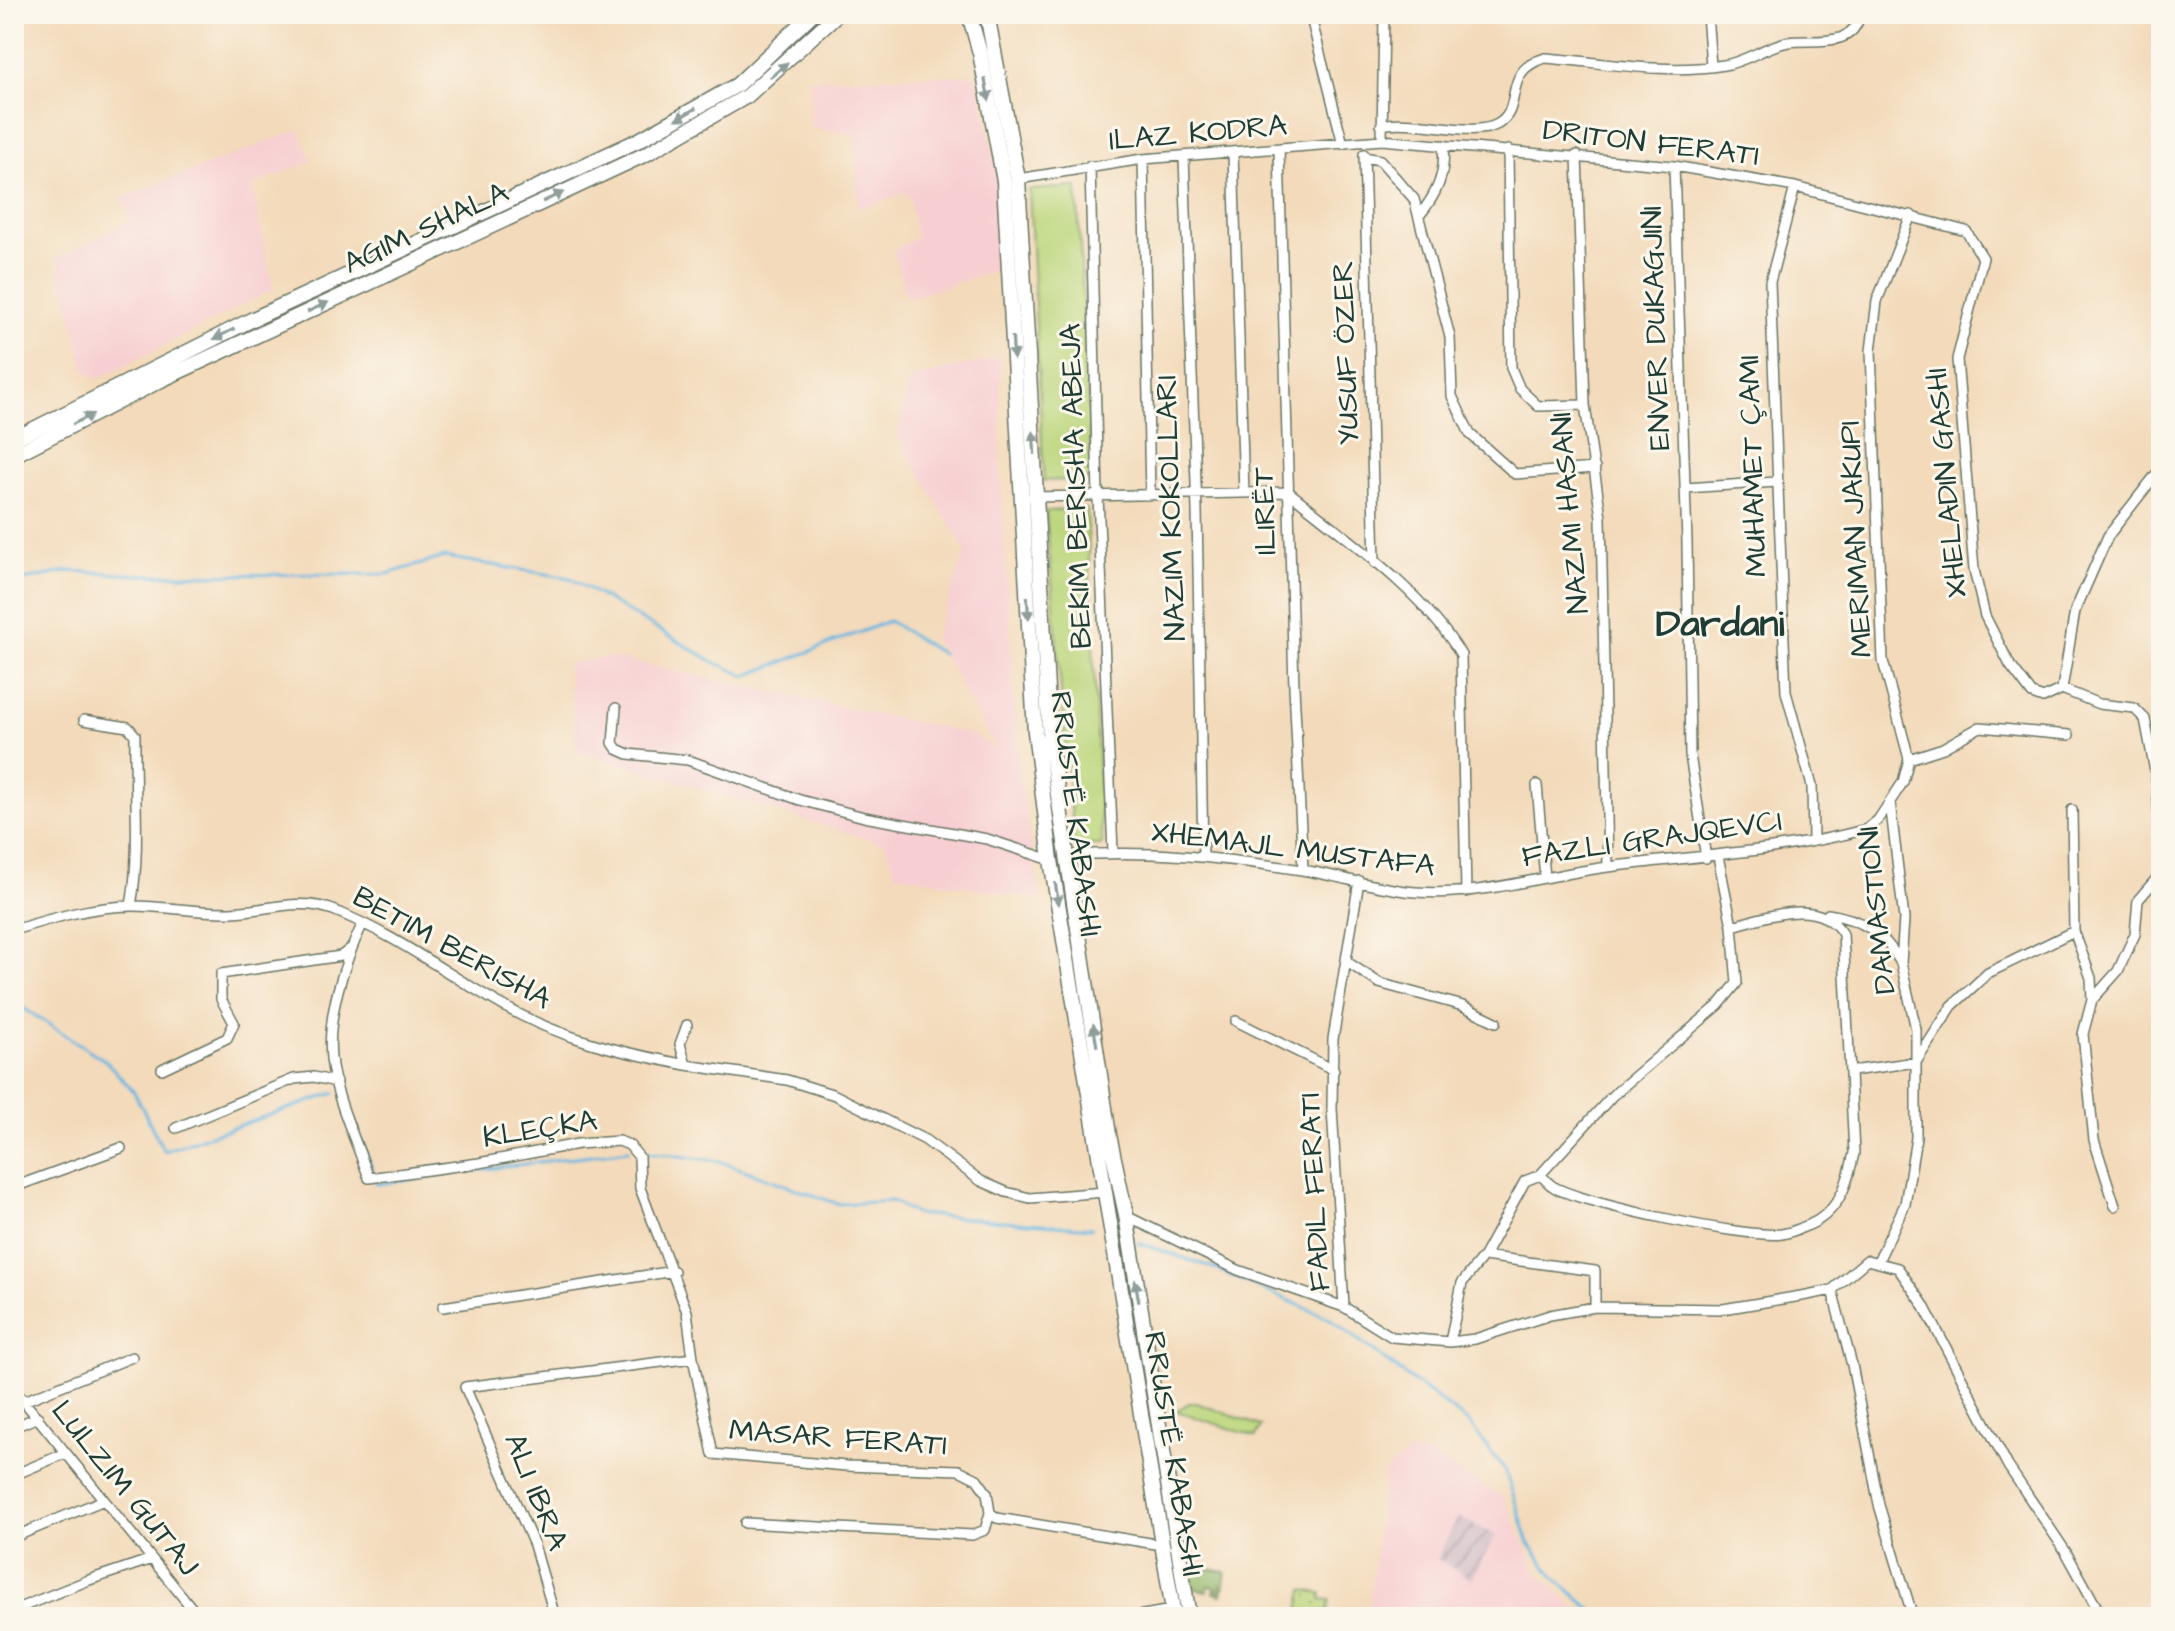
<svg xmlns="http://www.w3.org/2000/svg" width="2175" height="1631" font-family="'Architects Daughter',sans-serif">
<defs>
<pattern id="industrial-furrows" width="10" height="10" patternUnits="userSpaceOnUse" patternTransform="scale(2)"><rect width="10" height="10" fill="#d2bdc6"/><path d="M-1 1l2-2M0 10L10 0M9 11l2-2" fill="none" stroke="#aa9ba2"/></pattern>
<pattern id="forest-firs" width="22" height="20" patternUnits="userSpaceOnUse" patternTransform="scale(2)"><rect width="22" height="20" fill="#94b76c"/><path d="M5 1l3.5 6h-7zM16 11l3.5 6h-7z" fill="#78965a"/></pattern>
<pattern id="park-dots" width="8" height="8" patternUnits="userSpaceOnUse" patternTransform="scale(2)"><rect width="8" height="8" fill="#bbd67c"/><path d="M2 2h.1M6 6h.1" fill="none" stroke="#97af66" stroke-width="1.8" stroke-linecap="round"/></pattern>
</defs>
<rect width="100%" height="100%" fill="#fbf7ec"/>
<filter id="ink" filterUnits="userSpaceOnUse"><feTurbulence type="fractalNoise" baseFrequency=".0125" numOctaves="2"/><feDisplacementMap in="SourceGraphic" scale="16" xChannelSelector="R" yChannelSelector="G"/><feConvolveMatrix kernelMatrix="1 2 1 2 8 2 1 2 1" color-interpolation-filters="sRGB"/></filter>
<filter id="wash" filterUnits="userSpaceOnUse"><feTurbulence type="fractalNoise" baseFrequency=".006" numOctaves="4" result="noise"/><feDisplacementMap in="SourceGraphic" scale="32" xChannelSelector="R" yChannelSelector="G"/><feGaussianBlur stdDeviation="1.8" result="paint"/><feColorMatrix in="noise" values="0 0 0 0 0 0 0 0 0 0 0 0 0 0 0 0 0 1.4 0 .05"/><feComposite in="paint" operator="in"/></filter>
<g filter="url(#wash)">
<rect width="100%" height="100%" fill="#f3daba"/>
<path fill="#f7cfd2" d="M976,75L1001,188V268L907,299L893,252L916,237L908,192L858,209L855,134L811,127L810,79Z
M299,130L311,161L252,186L273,289L98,379L85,370L58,258L131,220L122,198Z
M1000,357V466L1018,767L1041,900L896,874L885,844L577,751L568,664L609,657L975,735L999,753L934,638L966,551L898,436L909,379Z
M1411,1451L1432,1456L1503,1497L1536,1571L1585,1617H1368L1384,1472Z"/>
<path fill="url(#industrial-furrows)" d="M1458,1517L1496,1535L1472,1579L1437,1559Z"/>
<path fill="#bbd67c" stroke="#6d8a58" stroke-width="2" d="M1077,187L1092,479L1044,481L1029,190Z
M1087,509L1102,845H1074L1046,511Z
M1189,1403H1197L1261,1426L1256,1437L1176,1411Z"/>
<path fill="url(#forest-firs)" stroke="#5a7a50" stroke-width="2" d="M1185,1564L1226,1572L1222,1595L1214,1593L1215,1587L1209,1586L1207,1592L1189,1587Z"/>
<path fill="url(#park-dots)" stroke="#6d8a58" stroke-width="2" d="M1303,1590L1322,1593L1321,1599L1330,1600L1327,1617L1298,1616Z"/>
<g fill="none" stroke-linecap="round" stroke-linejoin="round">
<path stroke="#66b5e0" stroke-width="3" d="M14,582L69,571L140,575L387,574L445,557L570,578L712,661L746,676L889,621L942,654
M14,1002L106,1061L134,1092L164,1151L335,1093
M345,1099L374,1174
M640,1151L719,1161L838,1204L892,1201L915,1214L1092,1228
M376,1181L377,1184L628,1150
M1138,1243L1211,1267L1329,1318L1468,1422L1505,1470L1529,1543L1554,1577L1600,1617"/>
</g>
</g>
<g filter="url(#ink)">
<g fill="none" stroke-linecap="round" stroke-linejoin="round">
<defs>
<path id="street" d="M1310,14L1343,144
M1707,14L1711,66
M1381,125C1414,117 1472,139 1498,124C1525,108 1500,71 1545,58C1603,62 1665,75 1724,65C1746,62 1765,46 1788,42C1814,38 1853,50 1860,14
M1382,140L1384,14
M1279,150L1294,687L1303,870
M1508,150L1511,368L1520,389L1538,406L1585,405
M1233,153L1244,493
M1364,154L1375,563
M1577,155L1585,405L1601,517L1608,867
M1184,157L1197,510L1203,857
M1364,157L1380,160L1414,199L1450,337L1452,396L1470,434L1515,474L1595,468
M1143,159L1150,495
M1090,166L1098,496L1113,852
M1674,166L1687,542L1690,755L1706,858
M1018,179L1143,159L1382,140L1674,166L1795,187L1966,231L1983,258L1957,359L1974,570L1985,616L2010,665L2032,694L2043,698L2062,689L2075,611L2108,536L2161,468
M1795,187L1770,282L1786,692L1812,786L1813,839
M1419,216C1437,194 1446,174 1443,145
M1685,488L1777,482
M1032,497L1289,492C1346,538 1424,592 1461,655L1466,892
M2062,689L2099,704L2134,708L2145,719L2157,782L2161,852L2158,877L2138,900L2135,934L2118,971L2092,1000
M616,708L613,743L617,749L628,754L688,760L800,800L864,817L987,839L1051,860
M84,720L128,727L135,735C134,793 141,850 131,906
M1909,759L1943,748L1980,727L2069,735
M1537,785L1545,878
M2072,810L2074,931L2091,978L2092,1000L2083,1034L2094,1140L2115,1206
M1066,856C1144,849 1224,858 1302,870C1340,876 1378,889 1416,892C1481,897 1544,875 1608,867C1694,856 1783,852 1867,829L1878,820L1903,782L1909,759L1883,661L1871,351L1877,301L1911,215
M1359,881L1333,1039L1332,1108L1344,1307L1392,1337L1450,1342L1475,1339L1550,1315L1595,1307L1723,1309L1807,1295L1832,1290L1867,1260L1898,1268L1923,1304L2008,1466L2066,1552L2102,1617
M1828,914C1863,919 1884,933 1901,963
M362,925C344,963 327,1015 331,1058C335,1098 356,1140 369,1178L479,1163L578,1144L619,1141L629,1145L639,1157L640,1188L687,1312L693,1358
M14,930C52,918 93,906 133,906C165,906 198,913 230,912C265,911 298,897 333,910C394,934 445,973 502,1005C560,1039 621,1052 686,1065
M1347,962L1379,983L1463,1006L1496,1022
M1236,1021L1334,1070
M687,1025L680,1044L686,1065L787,1080L835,1095L925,1140L981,1181L1006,1192L1030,1198L1105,1192
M162,1069L227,1038L234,1023L221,999V974L341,956L350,949
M1852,1071L1916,1062V1029L1901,963L1904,919L1890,802
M176,1128L294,1079L314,1077L336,1082
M1540,1175C1546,1179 1548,1184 1554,1187C1583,1204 1749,1239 1782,1234C1792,1232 1808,1226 1817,1221C1842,1205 1848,1181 1854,1153L1843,934C1819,896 1768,917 1732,926
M14,1187L121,1148
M1126,1216L1238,1270L1344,1307
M1484,1256L1525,1181L1540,1175L1613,1095L1719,1005L1737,983L1732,926L1718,856
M1878,1261L1905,1204L1916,1138V1062L1952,1006L1988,973L2074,931
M1832,1290L1852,1365L1879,1505L1913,1617
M443,1307L674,1271
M1450,1342L1462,1283L1484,1256L1595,1271V1307
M14,1389L199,1617
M24,1401L132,1357
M14,1427L38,1417
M14,1475L66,1453
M990,1513L997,1518L1162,1545
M14,1537L104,1500
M14,1610L89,1580L152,1559
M555,1617L534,1545L465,1387L693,1358L713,1454L846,1466L959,1470L977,1479L987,1493L990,1513L985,1530L972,1535L745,1523
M1132,1617L1172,1610"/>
<path id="secondary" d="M14,439L251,320L639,140L737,85L812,14
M14,455L161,380L646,154L747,96L837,14"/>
<path id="primary" d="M969,14L980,53L1004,181L1035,732L1051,860L1174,1617
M987,14L1018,179L1050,742L1109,1135L1126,1215L1189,1617"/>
</defs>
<use href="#street" stroke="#697463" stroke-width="12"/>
<use href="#secondary" stroke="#697463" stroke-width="17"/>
<use href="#primary" stroke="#697463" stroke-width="17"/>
<use href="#street" stroke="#fff" stroke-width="9"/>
<use href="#secondary" stroke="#fff" stroke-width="14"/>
<use href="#primary" stroke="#fff" stroke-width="14"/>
</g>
<defs><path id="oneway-solid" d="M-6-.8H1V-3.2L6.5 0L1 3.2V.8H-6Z" transform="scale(2)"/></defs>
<g fill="#8f9e9a">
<use href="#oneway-solid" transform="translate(779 70) rotate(-41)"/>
<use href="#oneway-solid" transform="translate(987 90) rotate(79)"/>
<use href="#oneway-solid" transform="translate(686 114) rotate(150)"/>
<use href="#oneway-solid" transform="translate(553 197) rotate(-25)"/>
<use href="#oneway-solid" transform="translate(318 307) rotate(-25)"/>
<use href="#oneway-solid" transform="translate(224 334) rotate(153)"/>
<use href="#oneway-solid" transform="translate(1013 348) rotate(87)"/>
<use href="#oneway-solid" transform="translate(83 419) rotate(-27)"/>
<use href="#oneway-solid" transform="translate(1034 443) rotate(-93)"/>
<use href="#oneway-solid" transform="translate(1028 608) rotate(87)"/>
<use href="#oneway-solid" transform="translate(1057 894) rotate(81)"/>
<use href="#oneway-solid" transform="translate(1095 1035) rotate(-99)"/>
<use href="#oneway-solid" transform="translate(1137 1291) rotate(-99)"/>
</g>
</g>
<g text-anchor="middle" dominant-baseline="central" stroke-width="6" stroke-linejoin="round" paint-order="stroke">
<g font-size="30" fill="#1f3d34" stroke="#fbf7ec">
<text transform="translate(1198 133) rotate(-5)">ILAZ KODRA</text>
<text transform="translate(1651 143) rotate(7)">DRITON FERATI</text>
<text transform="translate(426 228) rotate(-25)">AGIM SHALA</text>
<text transform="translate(1656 328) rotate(-92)">ENVER DUKAGJINI</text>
<text transform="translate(1346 353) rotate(-92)">YUSUF ÖZER</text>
<text transform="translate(1753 466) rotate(-92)">MUHAMET ÇAMI</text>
<text transform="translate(1947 483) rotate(-95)">XHELADIN GASHI</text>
<text transform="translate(1076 486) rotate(-92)">BEKIM BERISHA ABEJA</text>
<text transform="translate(1171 508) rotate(-92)">NAZIM KOKOLLARI</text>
<text transform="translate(1265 511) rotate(-92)">ILIRËT</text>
<text transform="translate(1570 513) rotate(-95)">NAZMI HASANI</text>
<text transform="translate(1856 539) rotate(-93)">MERIMAN JAKUPI</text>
<text transform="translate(1075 814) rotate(83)">RRUSTË KABASHI</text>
<text transform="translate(1652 839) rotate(-8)">FAZLI GRAJQEVCI</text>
<text transform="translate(1293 849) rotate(7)">XHEMAJL MUSTAFA</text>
<text transform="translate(1877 910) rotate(-96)">DAMASTIONI</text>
<text transform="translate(452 948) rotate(29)">BETIM BERISHA</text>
<text transform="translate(540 1129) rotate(-9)">KLEÇKA</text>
<text transform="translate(1315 1192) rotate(-93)">FADIL FERATI</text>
<text transform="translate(838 1438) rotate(4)">MASAR FERATI</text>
<text transform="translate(1173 1454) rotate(81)">RRUSTË KABASHI</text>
<text transform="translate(125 1488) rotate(51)">LULZIM GUTAJ</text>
<text transform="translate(536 1492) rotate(68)">ALI IBRA</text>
</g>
<g font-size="38" font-weight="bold" fill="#1f3d34" stroke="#fbf7ec">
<text x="1720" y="625">Dardani</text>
</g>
</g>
<rect width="2175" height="1631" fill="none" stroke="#fbf7ec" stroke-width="48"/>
</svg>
